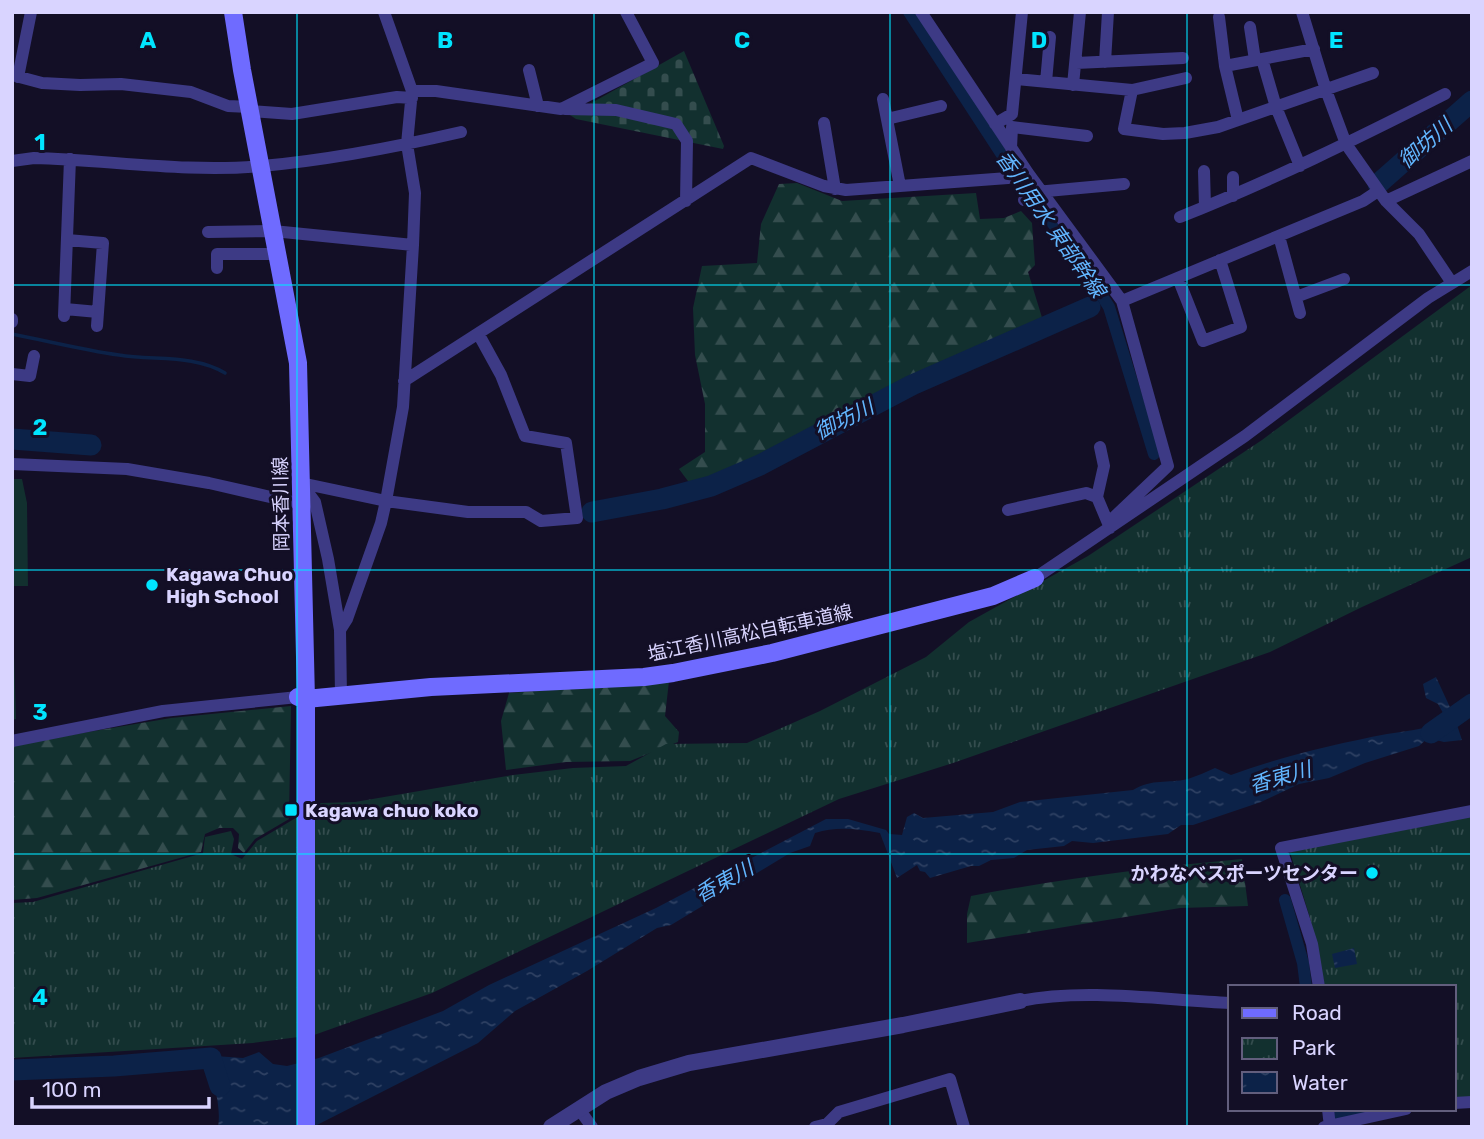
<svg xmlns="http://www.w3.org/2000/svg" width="1484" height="1139" font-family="Rubik,'Noto Sans JP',sans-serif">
<defs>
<pattern id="forest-firs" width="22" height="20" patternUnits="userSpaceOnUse" patternTransform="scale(1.75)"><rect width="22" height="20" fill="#12302f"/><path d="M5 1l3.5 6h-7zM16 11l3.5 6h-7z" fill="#344d4e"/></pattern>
<pattern id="cemetery-stones" width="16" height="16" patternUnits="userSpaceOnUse" patternTransform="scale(1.75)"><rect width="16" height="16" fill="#12302f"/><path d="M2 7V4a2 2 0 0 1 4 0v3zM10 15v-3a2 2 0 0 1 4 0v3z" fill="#344d4e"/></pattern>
<pattern id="park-tufts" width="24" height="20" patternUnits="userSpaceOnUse" patternTransform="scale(1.75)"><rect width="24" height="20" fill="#12302f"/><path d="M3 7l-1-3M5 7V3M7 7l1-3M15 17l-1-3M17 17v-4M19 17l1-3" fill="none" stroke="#344d4e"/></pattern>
<pattern id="water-ripples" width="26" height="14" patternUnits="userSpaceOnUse" patternTransform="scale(1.75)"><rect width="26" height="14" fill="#0c2248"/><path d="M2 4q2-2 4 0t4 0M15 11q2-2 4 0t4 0" fill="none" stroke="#2f4163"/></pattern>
</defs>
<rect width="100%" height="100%" fill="#130f26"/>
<path fill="#12302f" d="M12,479H22L27,503L28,586H12Z
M12,589L16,719L12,720Z"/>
<path fill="url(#forest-firs)" d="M797,183L842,201L976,193L980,219L1004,218L1021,211L1032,223L1035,265L1028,272L1044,324L906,384L757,461L707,482L688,481L679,469L705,452V404L695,355L693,308L702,266L757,263L761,224L779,184Z
M669,681L665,716L679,732L678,742L630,761L566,762L506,770L501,721L509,693Z
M291,706L289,819L255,839L244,853L238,848L239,834L233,828H219L205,834L201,852L37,898L12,900V745L171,718Z
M1242,859L1248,906L1180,908L967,943V914L971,896C1061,879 1151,867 1242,859Z"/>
<path fill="url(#cemetery-stones)" d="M684,51L724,146L723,149L576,119L570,115Z"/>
<path fill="url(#park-tufts)" d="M1472,285V557L1362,607L1270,652L953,763L839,799L432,993L314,1035L253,1043L12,1058V903L33,902L203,853L205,837L231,831L234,839L231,854L242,859L257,841L321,803L355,802L513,775L573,768L626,766L666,744L747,743L820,711L926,657L969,622L1088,556L1262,440Z
M1472,815V1097L1454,1098V987H1325L1310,918L1290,852Z"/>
<path fill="url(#water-ripples)" d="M1436,677L1454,716L1462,740L1444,742L1428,738L1419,746L1365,763L1329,778L1299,784L1261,802L1193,825H1181L1168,834L1093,843L1072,841L1064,846L1027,850L1014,858L991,860L979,866H971L930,878L925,872L920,871L917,865L897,878L880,833C857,829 837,826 815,833L810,846L790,853L671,925L657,928L587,971L515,1011L478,1043L313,1127H218C222,1104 211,1081 211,1058L215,1056L243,1058L259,1052L273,1064L287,1066L319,1058L443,1011L489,985L656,908L826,819H848L886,830L889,834L902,835L907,817L914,813L923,818L993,812L1020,802L1133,790C1153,778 1167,784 1188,779C1197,776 1206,772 1215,768L1231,775C1280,757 1335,744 1387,734C1406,731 1422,730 1439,723L1443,713L1438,704L1426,698L1423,684Z
M1354,948L1357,964L1335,968L1332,954Z"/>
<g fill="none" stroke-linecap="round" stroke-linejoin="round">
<path stroke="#0c2248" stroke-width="3.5" d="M12,334C48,341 83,350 119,355C154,361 193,354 225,373"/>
<path stroke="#0c2248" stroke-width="12" d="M909,12L1008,164L1075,253L1109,307L1154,454
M1285,900L1303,963L1306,987
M1335,1117L1374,1111"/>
<path stroke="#0c2248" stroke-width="21" d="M1378,184L1472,101
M12,439L91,445
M592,512L662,499L711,486L760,465L912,385L1090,307
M1431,733L1472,704
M12,1070L114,1066L211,1058L220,1086"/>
<path stroke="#3d3a85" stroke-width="12" d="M921,12L1028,173L1122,301L1168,466L1110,521V528
M1302,12L1326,90L1346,144L1386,201L1419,234L1452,283
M1219,17L1225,66L1238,120
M1250,27L1255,60
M1262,59L1276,107L1300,166
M1105,62L1108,12
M1076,63L1183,58
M1225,66L1314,49
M529,70L538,106
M12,75L42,83L80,85L121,84L191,92L228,106L249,107
M18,77L31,12
M1016,79L1132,90L1186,78
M1046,82L1050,37
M1073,85L1080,12
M1132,90L1124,129L1163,134L1185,133L1218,127L1373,73
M412,91H436L561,109L653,63L626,12
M883,99L900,186
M565,109L616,110L676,124L687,141L686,201
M250,111L292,114L397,97L412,98
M887,119L941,106
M824,123L835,189
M995,124L1012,114L1022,12
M1011,148L1012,127L1087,136
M12,161L34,158C109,160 187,173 262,166C329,160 396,147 461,132
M1204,171L1205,207
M1233,177V196
M1024,200L1036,192L1124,184
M1386,201L1472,161
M1180,217C1271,181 1358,138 1445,94
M208,232L273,231L413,245
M1279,236L1300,313
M67,240L103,243L97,326
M217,268V254H278
M1178,278L1203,341L1241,327L1220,260
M1296,297L1344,279
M1122,301L1363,201L1378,191
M65,309L98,312
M64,316L70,159
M12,319V322
M12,374L30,376L34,356
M404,381L751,158L824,186L846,190L1008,178L1028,173
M12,464L127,469L209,483L301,504
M301,483L386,501L468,512H526L541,521L577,518L566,443L525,436L501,375L479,335
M301,483L315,502L328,559L340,630L341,696
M1097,497L1104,466L1100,447
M1008,510L1086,493L1097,497L1110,528
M1035,578L1245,436L1428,298L1472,271
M340,630L347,619L381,523L386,501L403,407L413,245L415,193L407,144L412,91L384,12
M12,741L163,711L298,697
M1319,987L1312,944L1281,848L1472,811
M1020,1001C1085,988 1163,1000 1230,1003
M1454,1103L1472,1102
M579,1109L592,1127
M1328,1109L1330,1127
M815,1127L827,1124L839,1112L950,1079L964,1127
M1324,1127L1406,1109"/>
<path stroke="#3d3a85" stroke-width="16" d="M551,1127L606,1092L639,1078L689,1063L903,1025L1020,1001"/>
<path stroke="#6f6bff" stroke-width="18" d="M233,12L242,70L298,363L306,699V1127
M298,697L306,699L431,687L644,677L673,673L772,653L993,596L1035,578"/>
</g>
<path fill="none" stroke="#00e5ff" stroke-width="2" stroke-opacity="0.55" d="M297,12V1127M594,12V1127M890,12V1127M1187,12V1127M12,285H1472M12,570H1472M12,854H1472"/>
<g fill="#00e5ff" stroke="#130f26" stroke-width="2.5">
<circle cx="152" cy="585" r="7"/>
<rect x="284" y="803" width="14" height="14" rx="3.5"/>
<circle cx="1372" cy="873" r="7"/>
</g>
<g text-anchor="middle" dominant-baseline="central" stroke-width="6" stroke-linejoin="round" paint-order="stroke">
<g font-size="19" fill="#d9d4ff" stroke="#130f26">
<text transform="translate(281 504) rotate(-91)">岡本香川線</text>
<text transform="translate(750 633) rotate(-12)">塩江香川高松自転車道線</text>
</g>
<g font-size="19" font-weight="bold" fill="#d9d4ff" stroke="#130f26" text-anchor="start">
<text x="166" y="574">Kagawa Chuo<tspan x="166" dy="22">High School</tspan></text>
<text x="305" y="810">Kagawa chuo koko</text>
<text x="1358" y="873" text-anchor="end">かわなべスポーツセンター</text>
</g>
<g font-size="21" font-style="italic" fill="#62b6ff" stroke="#130f26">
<text transform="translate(1425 143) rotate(-41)">御坊川</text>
<text transform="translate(1051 224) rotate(55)">香川用水 東部幹線</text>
<text transform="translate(844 419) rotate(-27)">御坊川</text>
<text transform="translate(1280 777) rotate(-16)">香東川</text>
<text transform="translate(724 881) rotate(-29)">香東川</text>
</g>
</g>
<g font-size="23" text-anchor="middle" font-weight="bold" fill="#00e5ff" stroke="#130f26" stroke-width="6" stroke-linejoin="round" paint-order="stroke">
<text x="148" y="48">A</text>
<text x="445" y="48">B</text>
<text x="742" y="48">C</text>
<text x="1039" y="48">D</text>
<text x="1336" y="48">E</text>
<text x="40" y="150">1</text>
<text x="40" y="435">2</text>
<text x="40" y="720">3</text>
<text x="40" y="1005">4</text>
</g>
<rect width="1484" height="1139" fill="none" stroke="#d9d4ff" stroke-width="28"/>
<rect x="1228" y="985" width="228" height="126" fill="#130f26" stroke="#625e7d" stroke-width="2"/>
<rect x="1242" y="1008" width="35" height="10" fill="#6f6bff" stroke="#625e7d" stroke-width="2"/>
<text x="1292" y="1020" font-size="21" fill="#d9d4ff">Road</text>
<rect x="1242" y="1038" width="35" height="21" fill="url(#park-tufts)" stroke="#625e7d" stroke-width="2"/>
<text x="1292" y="1055" font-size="21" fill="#d9d4ff">Park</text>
<rect x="1242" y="1072" width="35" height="21" fill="url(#water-ripples)" stroke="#625e7d" stroke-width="2"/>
<text x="1292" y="1090" font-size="21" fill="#d9d4ff">Water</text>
<path d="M32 1097v10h177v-10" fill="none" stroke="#d9d4ff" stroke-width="3.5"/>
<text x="42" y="1097" font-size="21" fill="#d9d4ff" stroke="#130f26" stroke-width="5" paint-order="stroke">100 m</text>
</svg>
